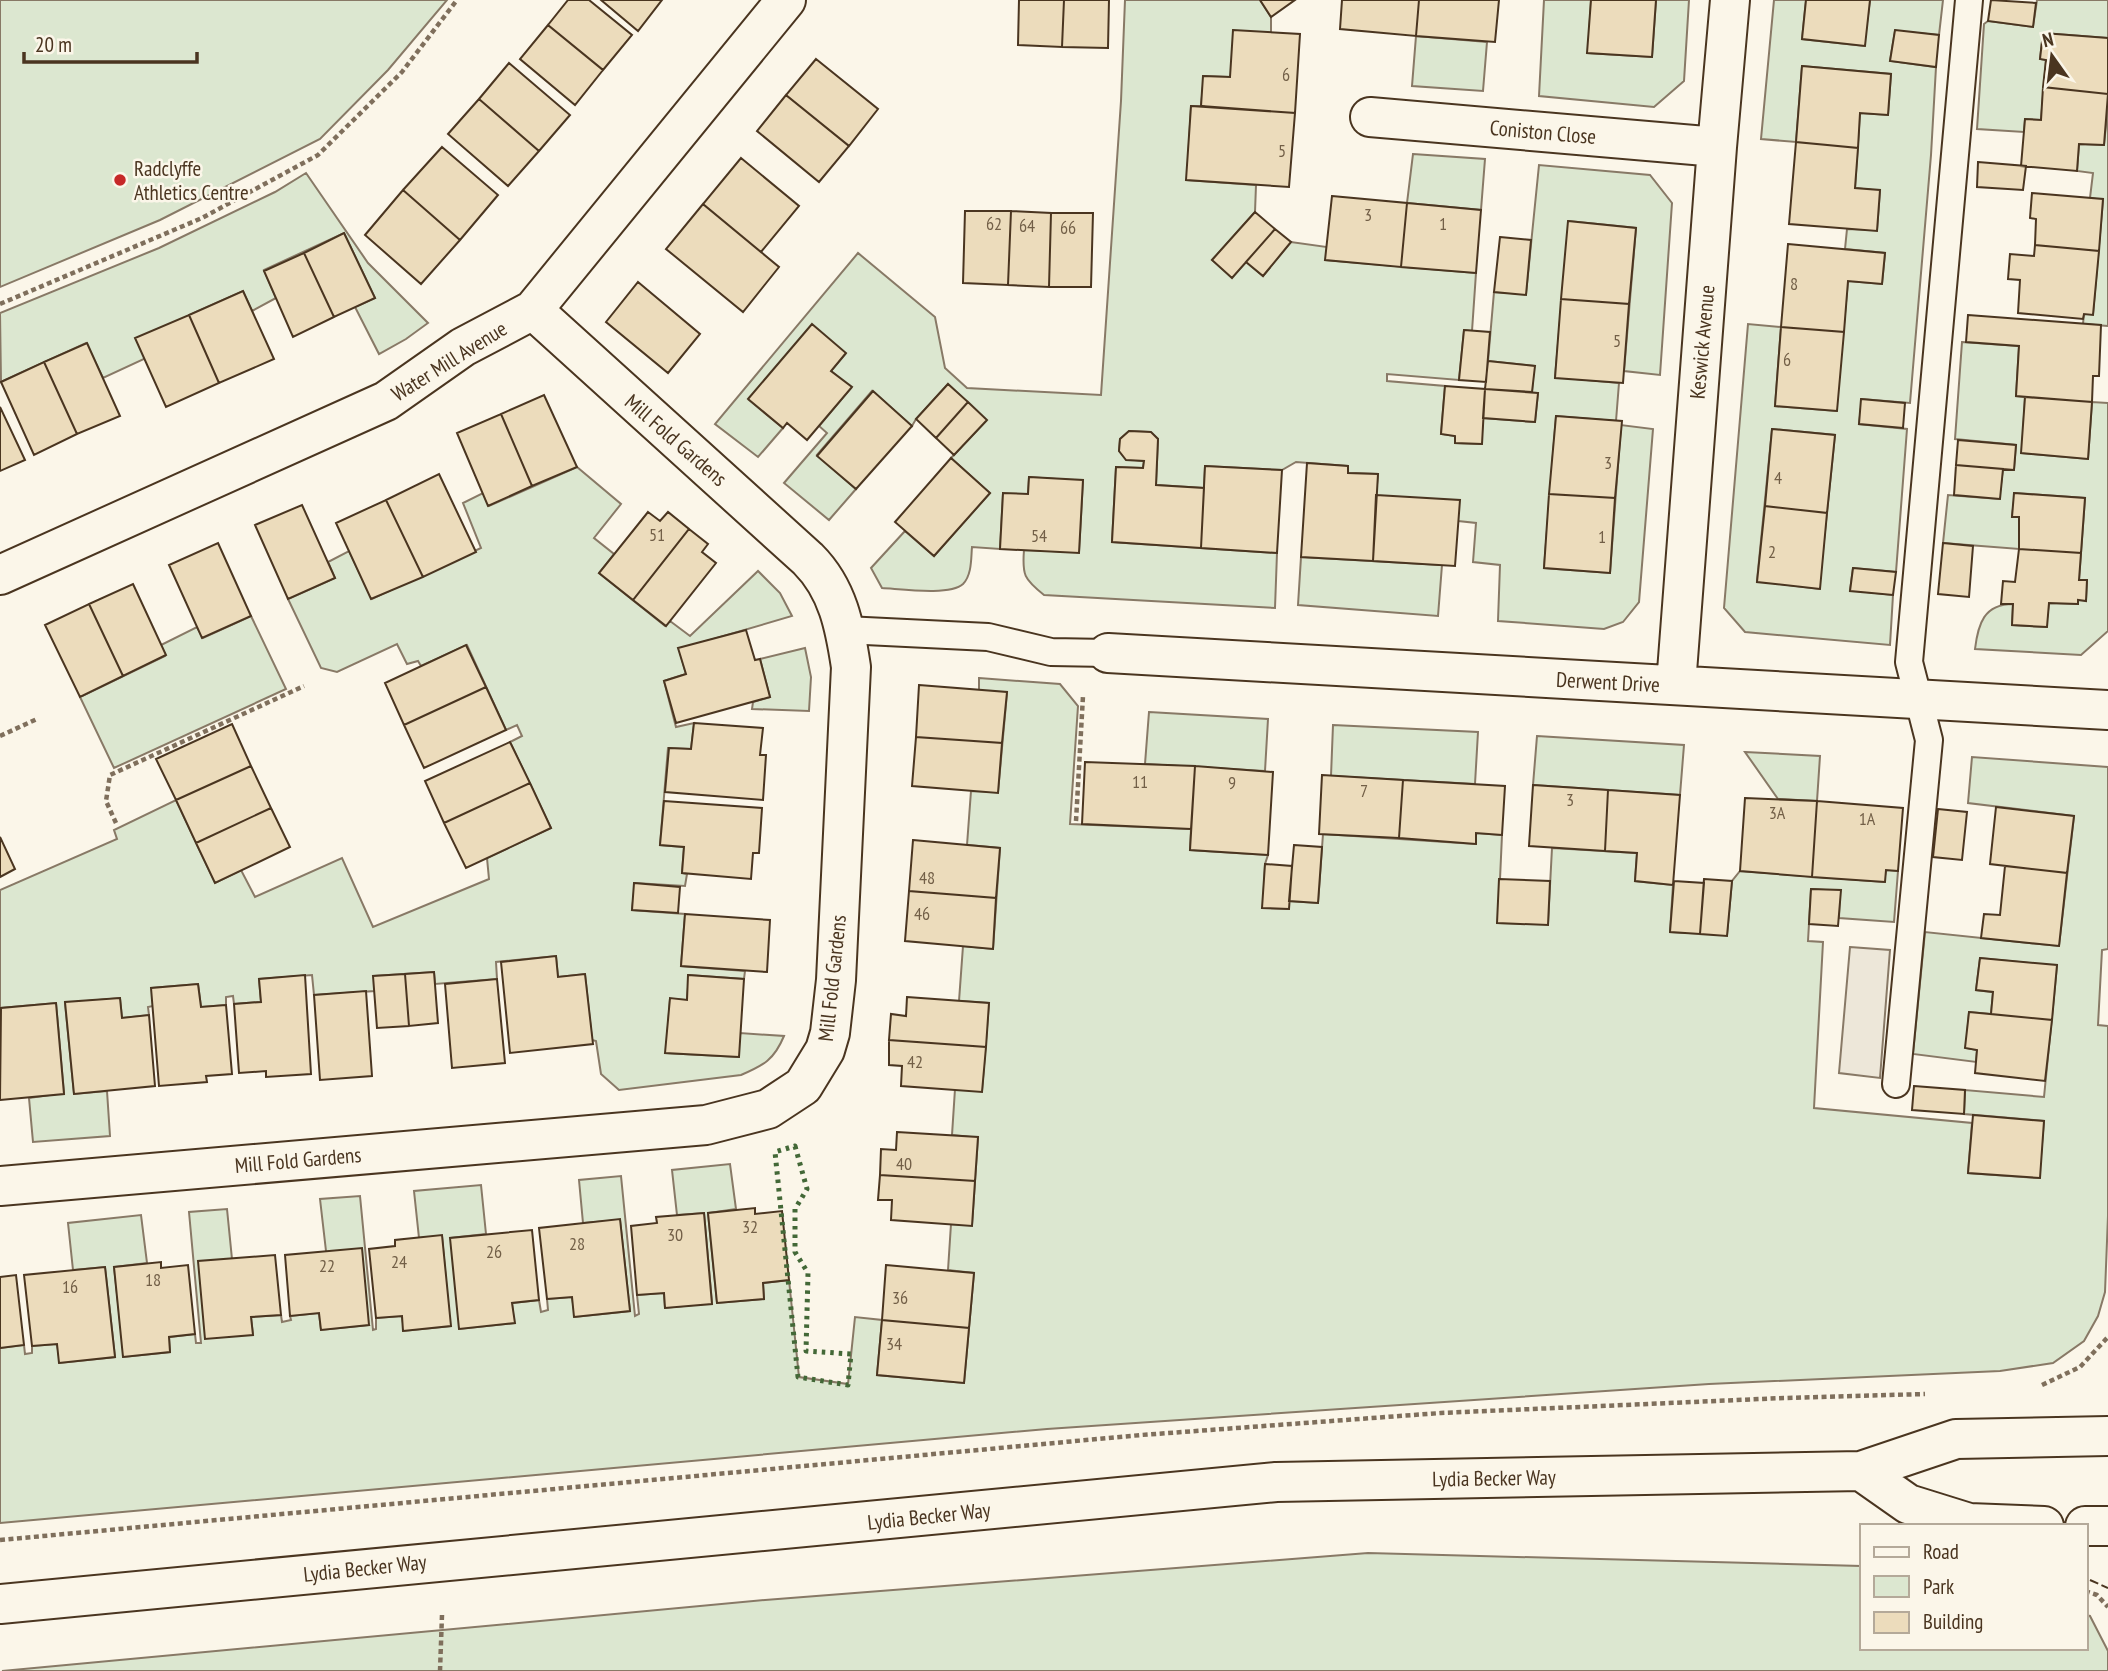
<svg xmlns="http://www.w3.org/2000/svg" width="2108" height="1671" font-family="'PT Sans Narrow',sans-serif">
<rect width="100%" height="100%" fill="#fbf6e9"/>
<path fill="#dce7d0" stroke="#887966" stroke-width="2" fill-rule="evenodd" d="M0,0H447L388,70L320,139L160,220L0,287Z
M1125,0H1260L1271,17V32L1230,77L1204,76L1201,106H1191L1187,180L1256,185L1255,212L1212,260L1232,277L1246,262L1263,276L1291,242L1327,247L1326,260L1476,273L1472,331L1464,330L1459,380L1387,374V381L1445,386L1441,434L1455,436V443L1481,444L1483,418L1535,422L1538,393L1532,392L1534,366L1488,361L1494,292L1526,294L1539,165L1650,175L1672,203L1660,375L1624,371L1636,228L1569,221L1555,377L1619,383L1616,421L1556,416L1544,568L1610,573L1621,425L1653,429L1639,602L1623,622L1604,629L1498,621L1500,565L1473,562L1476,523L1458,521L1376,495L1378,474L1348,473L1347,466L1296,462L1282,470L1205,466L1204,488L1156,485L1158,439L1150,432L1129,431L1120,439L1119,451L1126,459L1144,461L1143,468L1116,467L1112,542L1277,553L1275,608L1044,595C1024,579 1022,575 1024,550L1079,552L1083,481L1029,477L1028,494H1003L1000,549L972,547C971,558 972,575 963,584C950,596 901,589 882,588L871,568L905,531L934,556L990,493L951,458L986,421L948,384L916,419L912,426L872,391L817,455L856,489L829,520L784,483L827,433L819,426L851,388L831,371L846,353L749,400L783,428L758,457L715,424L858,253L935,317L945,368L967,388L1101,395L1121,101Z
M1544,0H1591L1588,53L1652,57L1656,0H1689L1684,81L1654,107L1539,96Z
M1774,0H1806L1802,39L1864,46L1870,0H1943L1939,35L1895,31L1890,61L1936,67L1931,155L1910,403L1862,399L1859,424L1907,429L1896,572L1853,568L1850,590L1893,595L1890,645L1745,632L1724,608L1748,324L1781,327L1775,406L1836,411L1848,281L1882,284L1885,253L1845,249L1847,229L1877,230L1880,191L1855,188L1860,113L1888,115L1891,74L1802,66L1796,142L1761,139ZM1772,429L1835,435L1819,589L1757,581Z
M2037,0H2108V38L2043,33L2040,59L2046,60L2041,120L2025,119L2024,132L1977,129L1984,24L1988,21L2033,27Z
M1416,36L1487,42L1483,91L1412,86Z
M2108,105V326L2083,324L2084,314H2093L2103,200L2090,198L2093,173L2077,171L2079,144L2104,145Z
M1413,154L1485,159L1481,210L1407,203Z
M306,173L368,263L428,323L406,339L379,354L355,307L375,298L344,233L264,270L276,298L252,311L243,291L189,315L144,359L103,378L86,343L1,382L0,313L159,248L275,192Z
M1962,342L2019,346L2016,396L2025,397L2022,453L2088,459L2092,402L2108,403V631L2081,655L1975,649C1978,624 1984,604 2013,604L2012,625L2046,627L2049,603L2078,604V600H2086L2087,581L2079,580L2085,498L2015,493L2012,516L2019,517V549L1943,543L1948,495L1999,499L2003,469H2014L2016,445L1955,439Z
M577,467L621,504L594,538L614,554L599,573L665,626L670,621L690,636L758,571L780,593L792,616L679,649L686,674L664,681L676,727L694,723L691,749L668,748L660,845L684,847L682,873L687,874L685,886L635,883L632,910L685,914L681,966L745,971L744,979L689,975L687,1000L670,999L666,1053L738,1057L740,1033L784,1036C774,1060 764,1065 741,1075L619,1090L601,1074L596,1041L592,1040L585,974L558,977L556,956L496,962L497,979L435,984L434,972L374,976L375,991L314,995L312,975L259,979L261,1002L234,1004L233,996L226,997V1005L201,1007L198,984L152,988L153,1006L148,1007L149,1015L122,1018L120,998L65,1003L74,1094L107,1091L110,1136L33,1142L29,1098L64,1093L56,1003L1,1008L2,1028H0V890L117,839L114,830L176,800L215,883L241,870L255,897L342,858L373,927L489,879L487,858L551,828L510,742L522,736L517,725L506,730L467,645L421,666L418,661L407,664L397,644L337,672L321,668L288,599L335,578L328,562L349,551L372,599L481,548L463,503L483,493L489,506Z
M1301,557L1442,565L1438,616L1298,605Z
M251,616L286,689L114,768L80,697L165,656L161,645L197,627L203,638Z
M805,648L811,677L809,711L752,709L753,702L770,697L760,659Z
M979,678L1060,684L1078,706L1070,824L1191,829L1190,850L1268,855L1265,864L1263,908L1289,909V901L1318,903L1323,834L1475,844L1476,833L1502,835L1498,923L1548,924L1552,848L1637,853L1635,881L1673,885L1670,932L1727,935L1732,881L1740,871L1884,882L1886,870L1898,871L1894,922L1839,918L1840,891L1811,889L1808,941L1823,942L1814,1108L1972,1123L1968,1173L2039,1178L2044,1121L1964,1114L1965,1090L2044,1097L2057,966L1980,958L1976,990L1993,992L1991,1014L1969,1012L1966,1048L1977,1050L1976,1062L1913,1054L1925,932L2059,946L2074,816L1968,803L1972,757L2108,767V949L2102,950L2098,1025L2108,1026V1216L2105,1292L2098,1316L2084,1341L2053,1363L2000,1371L1709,1384L1047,1429L0,1523V1348L24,1345L25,1354L32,1353V1346L57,1344L60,1363L115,1357L105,1267L73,1270L68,1223L141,1215L147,1263L114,1267L124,1357L170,1352L169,1337L195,1334L196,1343H201L189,1212L227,1209L232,1259L253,1335L251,1317L281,1315L282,1322L291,1320L290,1316L319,1313L321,1330L369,1325L326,1251L320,1199L360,1196L373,1330L376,1329V1318L402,1316L404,1331L450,1326L442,1236L419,1238L414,1191L481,1185L486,1234L451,1238L460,1329L514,1323L512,1303L539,1300L541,1312L548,1310L547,1299L572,1297L575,1317L630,1311L620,1220L583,1223L579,1180L621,1176L635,1316L639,1314L637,1295L664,1293L665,1308L712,1303L704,1213L677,1215L672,1170L730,1164L736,1209L708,1213L717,1303L764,1299L763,1283L789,1280L799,1377L848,1384L855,1317L882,1320L877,1375L964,1383L974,1273L948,1270L951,1224L972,1225L978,1138L952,1135L955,1089L982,1091L989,1003L959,1001L963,946L993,949L1000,848L967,845L971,791L998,792L1007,693L979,691Z
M1149,712L1268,719L1265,771L1145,764Z
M1333,725L1478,732L1475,784L1331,776Z
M1537,736L1684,745L1680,795L1533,785Z
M1745,752L1820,756L1817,801L1778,799Z
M1368,1553L1861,1566V1648H2085V1615L2090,1616L2108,1651V1671H2L765,1600Z"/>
<path fill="#ede7d9" stroke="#887966" stroke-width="2" d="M1850,947L1890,950L1880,1078L1839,1073Z"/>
<path fill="#ecdcbc" stroke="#4a3520" stroke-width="2" d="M568,0H589L632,35L603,70L548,25Z
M601,0H662L638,31Z
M1019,0H1064L1062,47L1018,45Z
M1064,0H1109L1108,48L1062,47Z
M1260,0H1295L1271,17Z
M1342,0H1419L1416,36L1340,29Z
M1419,0H1499L1495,42L1416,36Z
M1591,0H1656L1652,57L1587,53Z
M1806,0H1870L1865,46L1802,39Z
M1991,0L2036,3L2033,27L1988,21Z
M548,25L603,70L575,105L520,59Z
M1233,30L1300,34L1295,113L1201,106L1203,76L1230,77Z
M1895,30L1939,35L1936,67L1890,61Z
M2043,33L2108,38V94L2043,87L2046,60L2040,59Z
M816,59L878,109L849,146L786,95Z
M509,63L570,115L539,151L479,99Z
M1802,66L1891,74L1888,115L1860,113L1858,148L1796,142Z
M2043,87L2108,94L2104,145L2079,144L2077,171L2021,166L2025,119L2041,120Z
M786,95L849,146L819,182L757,131Z
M479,99L539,151L508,186L448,134Z
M1191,106L1295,113L1289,187L1186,180Z
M1796,142L1858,148L1855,188L1880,190L1877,231L1789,224Z
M442,147L498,195L460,240L403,190Z
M741,158L799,206L761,252L703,204Z
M1978,162L2026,166L2023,190L1977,187Z
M403,190L460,240L421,284L365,235Z
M2032,193L2103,199L2099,251L2035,245L2036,219L2030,218Z
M1332,196L1407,203L1401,267L1325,260Z
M1407,203L1481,210L1476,273L1401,267Z
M703,204L779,267L743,312L666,249Z
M965,211H1011L1008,285L963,283Z
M1011,211L1051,213L1049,287L1008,285Z
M1255,212L1275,229L1232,278L1212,260Z
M1051,213H1093L1091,287H1049Z
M1568,221L1636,228L1629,304L1561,299Z
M1275,229L1291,242L1263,276L1246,262Z
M344,233L375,298L334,317L304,253Z
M1500,237L1531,240L1526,295L1494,292Z
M1788,244L1885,253L1882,284L1848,281L1844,332L1781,327Z
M2035,245L2099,251L2093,315L2084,314L2083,319L2018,313L2020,280L2008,279L2010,254L2034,256Z
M304,253L334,317L293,337L264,271Z
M638,282L700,334L668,373L606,322Z
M243,291L274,359L219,383L189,315Z
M1561,299L1629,304L1623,383L1555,378Z
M189,315L219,383L166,407L135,338Z
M1968,315L2101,325L2099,376H2093L2092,402L2016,396L2019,346L1966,342Z
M812,324L846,353L831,371L852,387L807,440L787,423L783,428L748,399Z
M1781,327L1844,332L1837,411L1775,406Z
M1464,330L1490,332L1486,382L1459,380Z
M87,343L120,416L77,434L44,362Z
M1488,361L1535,366L1532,392L1485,389Z
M44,362L77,434L34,455L1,382Z
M948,384L968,402L936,438L916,419Z
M1445,386L1485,389L1482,444L1455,443V436L1441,434Z
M1485,389L1538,393L1535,422L1483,418Z
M873,391L912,426L856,489L817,456Z
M544,395L577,467L532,486L501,414Z
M2025,397L2092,402L2088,459L2021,453Z
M1861,399L1905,403L1903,428L1859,424Z
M968,402L987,420L954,455L936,438Z
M0,407L25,460L0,471Z
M501,414L532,486L488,506L457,433Z
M1556,416L1622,421L1615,498L1549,494Z
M1772,429L1835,435L1827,513L1765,506Z
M1129,431L1151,432L1158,439L1156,485L1204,488L1201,548L1112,542L1116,467L1143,468L1144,461L1126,460L1119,451L1120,439Z
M1958,440L2016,445L2014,470L1956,465Z
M951,458L990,493L934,556L895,522Z
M1307,463L1348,466V473L1378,474L1373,561L1301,557Z
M1956,465L2003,469L2000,499L1954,495Z
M1205,466L1282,470L1277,553L1201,548Z
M439,474L476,552L423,577L386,500Z
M1029,477L1083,480L1079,553L1000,549L1003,493L1028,494Z
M2014,493L2085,498L2081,553L2019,549V517H2012Z
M1549,494L1615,498L1610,573L1544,568Z
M1376,495L1460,500L1455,566L1373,561Z
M386,500L423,577L371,599L336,523Z
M302,505L335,578L288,599L255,525Z
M1765,506L1827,513L1820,589L1757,582Z
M648,512L660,521L668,512L689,529L633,600L599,573Z
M689,529L708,544L702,552L716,563L666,626L633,600Z
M218,543L251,616L202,638L169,565Z
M1943,543L1973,546L1969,597L1938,594Z
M2019,549L2081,553L2079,580H2087L2086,601L2078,600V604L2049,603L2047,627L2012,625L2013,604H2001L2003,581L2015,582Z
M1853,568L1896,572L1893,595L1850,591Z
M133,584L166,655L123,676L89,604Z
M89,604L123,676L80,697L45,625Z
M746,630L755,660L760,659L770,697L676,723L664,681L686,674L678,648Z
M466,645L486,687L404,725L385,683Z
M919,685L1007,692L1002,743L916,737Z
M486,687L506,730L424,768L404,725Z
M694,723L763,728L760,755H766L763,800L665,792L669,748L691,749Z
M232,724L251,766L176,800L156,759Z
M916,737L1002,743L998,793L912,786Z
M510,742L530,783L444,823L425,781Z
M1085,762L1195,766L1191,829L1082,824Z
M251,766L271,808L196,843L176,800Z
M1195,766L1273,772L1268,855L1190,850Z
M1322,775L1403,780L1399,838L1319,834Z
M1403,780L1505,786L1502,835L1476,833V844L1399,838Z
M530,783L551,828L466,868L444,823Z
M1533,785L1608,790L1605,851L1529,846Z
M1608,790L1680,795L1673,885L1635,881L1637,853L1605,851Z
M1745,798L1817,801L1812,877L1740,871Z
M664,801L762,808L759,853H753L751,879L682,873L684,847L660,845Z
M1817,801L1903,808L1898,871L1886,870L1885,882L1812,877Z
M1996,807L2074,816L2067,873L1990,864Z
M271,808L290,847L215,883L196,843Z
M1938,809L1967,812L1962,860L1933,857Z
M0,837L15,869L0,877Z
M913,840L1000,848L996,898L909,891Z
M1294,845L1322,847L1318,903L1289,901Z
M1265,864L1292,866L1289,909L1262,908Z
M2005,866L2067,873L2059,946L1981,938L1984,914L2000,915Z
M1499,879L1550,881L1548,925L1497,923Z
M1704,879L1732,881L1727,936L1700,934Z
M1674,881L1704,883L1700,934L1670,932Z
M634,883L680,887L678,913L632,910Z
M1811,889L1841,890L1838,926L1809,924Z
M909,891L996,898L993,949L905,941Z
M685,914L770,920L767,972L681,966Z
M556,956L558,977L585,974L593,1044L510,1053L501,962Z
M1980,958L2057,965L2052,1020L1991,1014L1993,992L1976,990Z
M434,972L438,1023L409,1026L405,974Z
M405,974L409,1026L377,1028L373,976Z
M305,975L311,1074L266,1077V1071L239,1073L234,1004L261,1002L259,979Z
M688,975L744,979L739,1057L665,1053L670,998L687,1000Z
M497,979L505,1063L452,1068L445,984Z
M198,984L201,1007L226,1005L232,1074L206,1076L207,1082L159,1086L151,988Z
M366,991L372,1076L320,1080L314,995Z
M907,997L989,1003L986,1047L889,1040L891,1014L906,1016Z
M120,998L122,1018L149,1015L155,1086L74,1094L65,1002Z
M56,1003L64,1094L0,1100L1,1008Z
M1969,1012L2052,1020L2045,1081L1975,1073L1977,1050L1965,1048Z
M889,1040L986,1047L982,1092L901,1086L902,1066L889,1065Z
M1914,1086L1965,1090L1964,1114L1912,1110Z
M1973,1115L2044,1121L2040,1178L1968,1173Z
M897,1132L978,1137L975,1181L880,1175L881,1149L896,1150Z
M880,1175L975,1181L972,1226L891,1220L892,1200H878Z
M755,1208V1214L782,1211L789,1280L763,1283L764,1299L717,1303L708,1213Z
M704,1213L712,1304L665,1308L664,1293L637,1295L631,1226L657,1223L656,1217Z
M620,1219L630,1311L574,1317L572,1297L547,1299L539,1228Z
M532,1230L539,1300L512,1303L515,1323L459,1329L450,1238Z
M442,1235L451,1326L403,1331L402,1316L376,1318L369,1249L395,1246V1240Z
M362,1248L369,1325L321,1330L319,1313L290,1316L285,1255Z
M275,1255L281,1315L251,1317L253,1335L205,1339L198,1261Z
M161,1262V1268L188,1265L195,1334L169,1337L170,1352L123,1357L114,1267Z
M886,1265L974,1273L969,1328L882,1320Z
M105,1267L115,1357L59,1363L57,1344L32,1346L24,1275Z
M16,1275L24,1345L0,1348V1277Z
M882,1320L969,1328L964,1383L877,1375Z"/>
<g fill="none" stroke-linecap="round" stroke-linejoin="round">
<defs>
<path id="lane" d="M845,630L988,637L1051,652L1108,653
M1896,1084L1929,740L1909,662L1969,0"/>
<path id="street" d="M1370,117L1717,147
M0,575L386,401L463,347L533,310L786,0
M1108,653L2108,710
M1676,685L1717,147L1730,0
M0,1186L706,1125L768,1109L803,1086L825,1050L830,1033L836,980L851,667C845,627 838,589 808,559L533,310"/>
<path id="secondary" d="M1861,1471L1908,1504L1969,1523L2044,1526
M2085,1526H2108
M0,1604L1276,1482L1861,1471L1956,1439L2108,1436"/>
</defs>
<use href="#lane" stroke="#4a3520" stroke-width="30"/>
<use href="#street" stroke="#4a3520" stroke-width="42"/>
<use href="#secondary" stroke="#4a3520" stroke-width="42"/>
<path stroke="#7f6f5c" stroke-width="4.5" stroke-dasharray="5 3.5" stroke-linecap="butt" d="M0,304L202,218L318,155L402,72L457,0
M0,736L37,719
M1076,821L1083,696
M116,823L106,801L110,775L304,686
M2042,1385L2080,1367L2108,1337
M0,1540L1141,1435L1441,1413L1784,1398L1925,1394
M2085,1591L2097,1595L2108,1607
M440,1671L442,1615"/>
<use href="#lane" stroke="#fbf6e9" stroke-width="26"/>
<use href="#street" stroke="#fbf6e9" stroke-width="38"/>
<use href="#secondary" stroke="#fbf6e9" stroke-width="38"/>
<path stroke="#436837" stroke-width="5" stroke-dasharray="3.5 5" stroke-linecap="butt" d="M795,1146L807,1189L795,1209V1252L808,1273L806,1351L851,1354L848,1385L798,1377L775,1152Z"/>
<path stroke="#4a3520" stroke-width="2" stroke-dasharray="9 3.5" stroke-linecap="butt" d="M2090,1580L2108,1588"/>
</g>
<circle fill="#c62828" stroke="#fbf6e9" stroke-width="2.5" cx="120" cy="180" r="7"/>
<g text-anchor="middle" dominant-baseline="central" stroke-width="5" stroke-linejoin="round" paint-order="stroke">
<g font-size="18" fill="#725f47">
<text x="1286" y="74">6</text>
<text x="1282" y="150">5</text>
<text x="1368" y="214">3</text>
<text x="994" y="223">62</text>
<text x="1443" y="223">1</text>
<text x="1027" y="225">64</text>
<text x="1068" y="227">66</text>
<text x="1794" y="283">8</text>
<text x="1617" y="340">5</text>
<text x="1787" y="359">6</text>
<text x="1608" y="462">3</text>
<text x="1778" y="477">4</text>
<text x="657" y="534">51</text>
<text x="1039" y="535">54</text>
<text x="1602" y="536">1</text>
<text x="1772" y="551">2</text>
<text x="1140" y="781">11</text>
<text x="1232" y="782">9</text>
<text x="1364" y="790">7</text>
<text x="1570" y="799">3</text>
<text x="1777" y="812">3A</text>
<text x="1867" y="818">1A</text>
<text x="927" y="877">48</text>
<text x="922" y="913">46</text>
<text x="915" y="1061">42</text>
<text x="904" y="1163">40</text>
<text x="750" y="1226">32</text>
<text x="675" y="1234">30</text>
<text x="577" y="1243">28</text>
<text x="494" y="1251">26</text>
<text x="399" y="1261">24</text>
<text x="327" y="1265">22</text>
<text x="153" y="1279">18</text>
<text x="70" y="1286">16</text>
<text x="900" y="1297">36</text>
<text x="894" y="1343">34</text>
</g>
<g font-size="21" fill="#4a3520" stroke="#fbf6e9">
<text transform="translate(1543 132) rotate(5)">Coniston Close</text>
<text transform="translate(1702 342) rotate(-85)">Keswick Avenue</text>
<text transform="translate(449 361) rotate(-32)">Water Mill Avenue</text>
<text transform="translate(676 440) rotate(41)">Mill Fold Gardens</text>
<text transform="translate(1608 682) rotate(3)">Derwent Drive</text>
<text transform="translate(832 978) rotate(-84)">Mill Fold Gardens</text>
<text transform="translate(298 1160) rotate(-5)">Mill Fold Gardens</text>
<text transform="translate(1494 1478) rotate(-1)">Lydia Becker Way</text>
<text transform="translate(929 1516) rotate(-6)">Lydia Becker Way</text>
<text transform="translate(365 1568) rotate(-6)">Lydia Becker Way</text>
</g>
<g font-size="21" fill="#4a3520" stroke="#fbf6e9" text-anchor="start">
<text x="134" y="168">Radclyffe<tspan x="134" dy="24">Athletics Centre</tspan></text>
</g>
</g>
<rect x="1860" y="1524" width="228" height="126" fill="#fbf6e9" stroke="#b4a999" stroke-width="2"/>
<rect x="1874" y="1547" width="35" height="10" fill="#fbf6e9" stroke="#b4a999" stroke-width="2"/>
<text x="1923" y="1559" font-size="21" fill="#4a3520">Road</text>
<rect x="1874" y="1576" width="35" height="21" fill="#dce7d0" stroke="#b4a999" stroke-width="2"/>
<text x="1923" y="1594" font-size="21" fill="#4a3520">Park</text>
<rect x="1874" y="1612" width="35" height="21" fill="#ecdcbc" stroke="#b4a999" stroke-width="2"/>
<text x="1923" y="1629" font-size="21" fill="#4a3520">Building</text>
<g transform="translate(2052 56) rotate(346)" stroke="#fbf6e9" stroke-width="5" paint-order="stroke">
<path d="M0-5L12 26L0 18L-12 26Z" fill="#4a3520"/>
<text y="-10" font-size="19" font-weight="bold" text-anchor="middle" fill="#4a3520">N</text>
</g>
<path d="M24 52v10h173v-10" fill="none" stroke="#4a3520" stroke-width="3.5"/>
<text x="35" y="52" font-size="21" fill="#4a3520" stroke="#fbf6e9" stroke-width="5" paint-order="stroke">20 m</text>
</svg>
